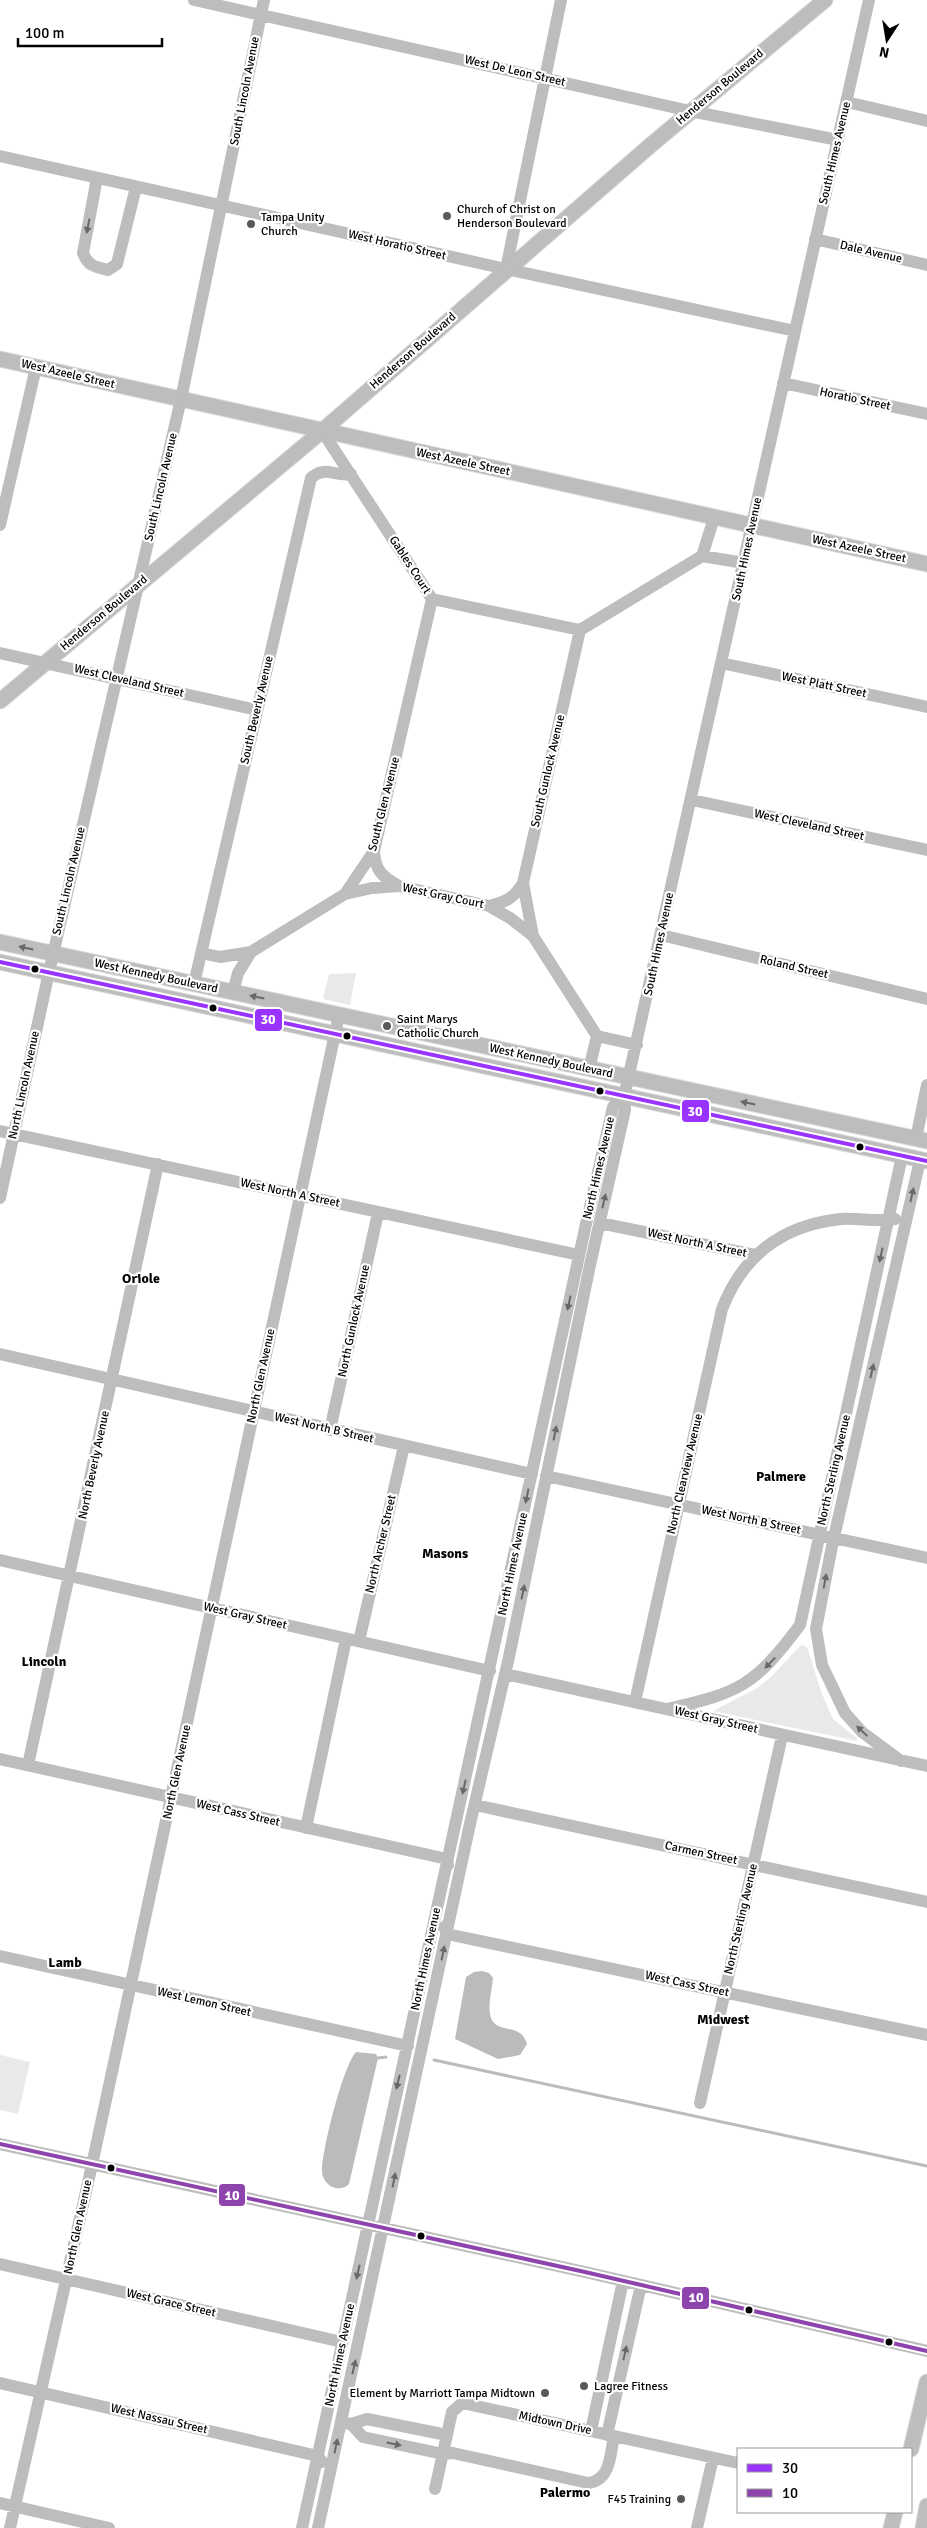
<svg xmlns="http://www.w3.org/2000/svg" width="927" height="2528" font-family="Signika,sans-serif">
<rect width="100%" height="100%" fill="#fff"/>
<path fill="#e9e9e9" d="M356,973L350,1005L323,999L329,974Z
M801,1645L807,1647L822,1694L833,1719L857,1738V1741L713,1711L757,1688L771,1677Z
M0,2055L30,2062L18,2114L0,2110Z"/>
<path fill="#bbb" d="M482,1971L489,1973L493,1978C492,1991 487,2005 491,2018C498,2035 521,2022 527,2044L520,2055L498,2059L455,2039L466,1977L474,1972Z
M356,2052L376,2054L378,2058L349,2184C345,2188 341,2189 335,2188C328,2186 322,2179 322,2171C322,2150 343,2066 356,2052Z"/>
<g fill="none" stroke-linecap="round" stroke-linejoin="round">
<path stroke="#bbb" stroke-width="3" d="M378,2058L386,2057
M434,2060L927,2166"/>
<defs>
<path id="major" d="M0,359L927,564
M0,701L322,431L652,144L825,0
M0,942L927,1141
M0,962L927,1161
M911,2449L927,2382
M891,2528L895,2512
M923,2528L927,2506"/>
</defs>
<use href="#major" stroke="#dbdbdb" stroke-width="17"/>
<path stroke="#bdbdbd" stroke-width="12" d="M194,0L690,111L838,140
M847,102L927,121
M0,156L506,269L795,331
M97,178L83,253C88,266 95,267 108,270L117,264L136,187
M815,239L927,265
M506,269L561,0
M783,383L927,414
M322,431L432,599L580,630
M0,525L36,367
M702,556L714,518
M0,653L257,710
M721,663L927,707
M692,800L927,850
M374,851C375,870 382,877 399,886
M345,894L372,888L399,886L489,906L510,918L533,936
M489,906C506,902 514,898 523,883
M661,935L927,999
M201,953L220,957L251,952
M194,984L311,478C325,465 335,477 351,474
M233,992L238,973L251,952L345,894L374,851L432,599
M637,1045L597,1036L533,936L523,883L580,630L702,556L744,563
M589,1069L597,1036
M0,1131L579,1255
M916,1139L927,1085
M0,1198L49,972L181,399L264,0
M600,1223L755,1255
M0,1354L532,1474
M330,1430L378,1213
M546,1476L927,1558
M0,1560L490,1671
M359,1641L404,1446
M505,1674L927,1766
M635,1702L722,1309C743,1255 783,1225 841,1219C859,1218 878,1222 895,1219
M667,1709C740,1693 755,1685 800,1625L902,1156
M0,1759L447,1859L448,1865
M901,1761L862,1732L845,1713L822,1665L816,1629L832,1546L920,1160
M28,1765L158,1164
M475,1805L927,1902
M306,1828L346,1639
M444,1927L447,1934L927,2035
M0,1956L408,2046
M700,2103L782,1736
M0,2144L585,2272L927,2351
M0,2264L342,2342
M0,2383L318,2456L322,2462
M345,2423L351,2424L367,2419L447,2435
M351,2424L363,2437L443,2454L453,2453L588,2483C611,2480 610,2455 614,2436
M591,2431L623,2281
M607,2435L641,2285
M435,2489L452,2412L462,2403L738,2463
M0,2503L109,2528
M10,2528L92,2165L339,1015
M302,2528L586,1224L613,1107L624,1097
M318,2528L470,1824L509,1657L590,1265L625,1110L624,1097L869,0
M697,2528L713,2458"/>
<use href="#major" stroke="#bdbdbd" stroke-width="15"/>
<defs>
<path id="bus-1" d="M0,962L927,1161"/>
<path id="bus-2" d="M0,2144L585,2272L927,2351"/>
</defs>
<use href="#bus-1" stroke="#fff" stroke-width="8"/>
<use href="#bus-2" stroke="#fff" stroke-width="8"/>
<use href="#bus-1" stroke="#93f" stroke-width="4"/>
<use href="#bus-2" stroke="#8e44ad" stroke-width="4"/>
</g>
<defs><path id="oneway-solid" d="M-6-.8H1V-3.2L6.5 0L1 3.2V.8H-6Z" transform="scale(1.25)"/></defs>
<g fill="#686868">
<use href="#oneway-solid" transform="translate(88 226) rotate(101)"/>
<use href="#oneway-solid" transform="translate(26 948) rotate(-168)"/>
<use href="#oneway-solid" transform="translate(257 997) rotate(-168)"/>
<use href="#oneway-solid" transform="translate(748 1103) rotate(-168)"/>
<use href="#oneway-solid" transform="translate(912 1195) rotate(-77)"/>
<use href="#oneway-solid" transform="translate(604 1201) rotate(-77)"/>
<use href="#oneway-solid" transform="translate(881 1255) rotate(102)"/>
<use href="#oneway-solid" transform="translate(569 1303) rotate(102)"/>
<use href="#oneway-solid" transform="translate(872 1371) rotate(-77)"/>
<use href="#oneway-solid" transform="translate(555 1433) rotate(-78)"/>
<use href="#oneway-solid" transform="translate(527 1496) rotate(102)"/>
<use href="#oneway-solid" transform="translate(825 1581) rotate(-79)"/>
<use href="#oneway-solid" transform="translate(523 1592) rotate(-78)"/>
<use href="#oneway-solid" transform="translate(770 1663) rotate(134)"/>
<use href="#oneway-solid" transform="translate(862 1731) rotate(-137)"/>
<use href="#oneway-solid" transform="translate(464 1787) rotate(103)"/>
<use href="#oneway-solid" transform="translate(443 1953) rotate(-78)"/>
<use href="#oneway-solid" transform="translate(398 2082) rotate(103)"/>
<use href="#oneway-solid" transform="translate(394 2180) rotate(-79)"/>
<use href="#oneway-solid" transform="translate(358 2272) rotate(103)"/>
<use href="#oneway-solid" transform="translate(625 2353) rotate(-77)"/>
<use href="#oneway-solid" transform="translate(354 2367) rotate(-77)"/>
<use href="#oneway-solid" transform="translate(394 2444) rotate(12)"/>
<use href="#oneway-solid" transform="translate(336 2446) rotate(-78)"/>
</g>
<g fill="#595959" stroke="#fff" stroke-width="2">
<circle cx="447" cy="216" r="5"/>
<circle cx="251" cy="224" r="5"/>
<circle cx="387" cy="1026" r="5"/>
<circle cx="584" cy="2386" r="5"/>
<circle cx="545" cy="2393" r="5"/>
<circle cx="681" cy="2499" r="5"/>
</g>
<g fill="#000" stroke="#fff" stroke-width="2">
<circle cx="35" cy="969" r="4.5"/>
<circle cx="213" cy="1008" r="4.5"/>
<circle cx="347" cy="1036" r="4.5"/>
<circle cx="600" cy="1091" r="4.5"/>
<circle cx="860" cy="1147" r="4.5"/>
<circle cx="111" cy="2168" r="4.5"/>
<circle cx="421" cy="2236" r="4.5"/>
<circle cx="749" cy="2310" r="4.5"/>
<circle cx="889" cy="2342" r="4.5"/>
</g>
<g text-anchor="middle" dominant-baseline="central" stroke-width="4.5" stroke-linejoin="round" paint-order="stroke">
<g font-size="12" fill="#000" stroke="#fff">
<text transform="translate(515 71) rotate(13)">West De Leon Street</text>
<text transform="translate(720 87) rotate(-40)">Henderson Boulevard</text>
<text transform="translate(245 91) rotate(-79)">South Lincoln Avenue</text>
<text transform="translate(835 153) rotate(-77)">South Himes Avenue</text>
<text transform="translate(397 245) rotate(13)">West Horatio Street</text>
<text transform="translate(871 252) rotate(13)">Dale Avenue</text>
<text transform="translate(413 351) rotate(-41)">Henderson Boulevard</text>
<text transform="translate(68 374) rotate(13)">West Azeele Street</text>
<text transform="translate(855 399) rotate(12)">Horatio Street</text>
<text transform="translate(463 462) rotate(12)">West Azeele Street</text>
<text transform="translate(161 487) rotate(-77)">South Lincoln Avenue</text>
<text transform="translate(747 549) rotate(-78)">South Himes Avenue</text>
<text transform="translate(859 549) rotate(12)">West Azeele Street</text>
<text transform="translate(410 565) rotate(57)">Gables Court</text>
<text transform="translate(104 613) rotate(-40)">Henderson Boulevard</text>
<text transform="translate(129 681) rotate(13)">West Cleveland Street</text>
<text transform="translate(824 685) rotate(12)">West Platt Street</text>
<text transform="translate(257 710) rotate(-77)">South Beverly Avenue</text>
<text transform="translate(548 771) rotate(-77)">South Gunlock Avenue</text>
<text transform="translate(384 804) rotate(-76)">South Glen Avenue</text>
<text transform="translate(809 825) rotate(12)">West Cleveland Street</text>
<text transform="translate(69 881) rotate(-77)">South Lincoln Avenue</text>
<text transform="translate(443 896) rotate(12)">West Gray Court</text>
<text transform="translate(659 944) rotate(-78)">South Himes Avenue</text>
<text transform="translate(794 967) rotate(13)">Roland Street</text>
<text transform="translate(156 976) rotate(12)">West Kennedy Boulevard</text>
<text transform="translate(551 1061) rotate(12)">West Kennedy Boulevard</text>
<text transform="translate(24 1085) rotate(-78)">North Lincoln Avenue</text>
<text transform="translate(599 1168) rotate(-77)">North Himes Avenue</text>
<text transform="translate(290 1193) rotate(12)">West North A Street</text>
<text transform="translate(697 1243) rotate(12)">West North A Street</text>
<text transform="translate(354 1321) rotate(-78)">North Gunlock Avenue</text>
<text transform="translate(261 1376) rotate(-78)">North Glen Avenue</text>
<text transform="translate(324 1428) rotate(13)">West North B Street</text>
<text transform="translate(94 1465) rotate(-78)">North Beverly Avenue</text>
<text transform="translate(834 1470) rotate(-77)">North Sterling Avenue</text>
<text transform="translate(685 1474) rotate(-77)">North Clearview Avenue</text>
<text transform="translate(751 1520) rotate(12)">West North B Street</text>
<text transform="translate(381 1544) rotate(-77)">North Archer Street</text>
<text transform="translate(513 1564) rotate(-78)">North Himes Avenue</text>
<text transform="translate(245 1616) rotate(13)">West Gray Street</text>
<text transform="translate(716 1720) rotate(13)">West Gray Street</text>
<text transform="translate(177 1772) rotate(-78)">North Glen Avenue</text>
<text transform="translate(238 1813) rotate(13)">West Cass Street</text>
<text transform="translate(701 1853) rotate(12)">Carmen Street</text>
<text transform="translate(741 1919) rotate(-77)">North Sterling Avenue</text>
<text transform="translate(426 1959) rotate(-78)">North Himes Avenue</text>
<text transform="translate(687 1984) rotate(12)">West Cass Street</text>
<text transform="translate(204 2002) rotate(13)">West Lemon Street</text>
<text transform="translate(78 2227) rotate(-78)">North Glen Avenue</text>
<text transform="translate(171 2303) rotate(13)">West Grace Street</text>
<text transform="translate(340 2355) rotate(-78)">North Himes Avenue</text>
<text transform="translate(159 2419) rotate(13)">West Nassau Street</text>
<text transform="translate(555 2423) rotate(12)">Midtown Drive</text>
</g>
<g font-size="12" fill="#000" stroke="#fff" text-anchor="start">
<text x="457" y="209">Church of Christ on<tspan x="457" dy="14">Henderson Boulevard</tspan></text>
<text x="261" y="217">Tampa Unity<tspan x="261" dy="14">Church</tspan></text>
<text x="397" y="1019">Saint Marys<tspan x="397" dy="14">Catholic Church</tspan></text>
<text x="594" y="2386">Lagree Fitness</text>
<text x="535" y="2393" text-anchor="end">Element by Marriott Tampa Midtown</text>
<text x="671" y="2499" text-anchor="end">F45 Training</text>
</g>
<g font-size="14" font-weight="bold" fill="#000" stroke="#fff">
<text x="141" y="1278">Oriole</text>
<text x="781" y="1476">Palmere</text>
<text x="445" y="1553">Masons</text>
<text x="44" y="1661">Lincoln</text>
<text x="65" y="1962">Lamb</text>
<text x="723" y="2019">Midwest</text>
<text x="565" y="2492">Palermo</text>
</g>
</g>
<g stroke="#fff" stroke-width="2">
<rect x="254" y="1008" width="29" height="24" rx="5" fill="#93f"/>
<rect x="681" y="1099" width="29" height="24" rx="5" fill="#93f"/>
<rect x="218" y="2183" width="28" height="24" rx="5" fill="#8e44ad"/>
<rect x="681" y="2286" width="29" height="24" rx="5" fill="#8e44ad"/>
</g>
<g font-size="14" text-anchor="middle" font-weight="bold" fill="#fff">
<text x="268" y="1024">30</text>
<text x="695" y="1116">30</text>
<text x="232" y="2200">10</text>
<text x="696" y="2302">10</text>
</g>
<rect x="737" y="2448" width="175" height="65" fill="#ffffff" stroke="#999999"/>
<rect x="747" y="2464" width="25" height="8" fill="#9933ff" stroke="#999999"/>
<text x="782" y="2473" font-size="15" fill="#000000">30</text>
<rect x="747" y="2489" width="25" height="8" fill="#8e44ad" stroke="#999999"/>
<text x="782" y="2498" font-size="15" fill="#000000">10</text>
<g transform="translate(887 40) rotate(192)" stroke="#ffffff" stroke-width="4" paint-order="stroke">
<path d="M0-4L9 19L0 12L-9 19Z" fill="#000000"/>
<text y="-8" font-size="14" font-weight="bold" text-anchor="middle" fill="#000000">N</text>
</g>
<path d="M18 38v8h144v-8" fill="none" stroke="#000000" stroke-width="2.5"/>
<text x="25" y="38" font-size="15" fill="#000000" stroke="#ffffff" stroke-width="4" paint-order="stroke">100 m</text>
</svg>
